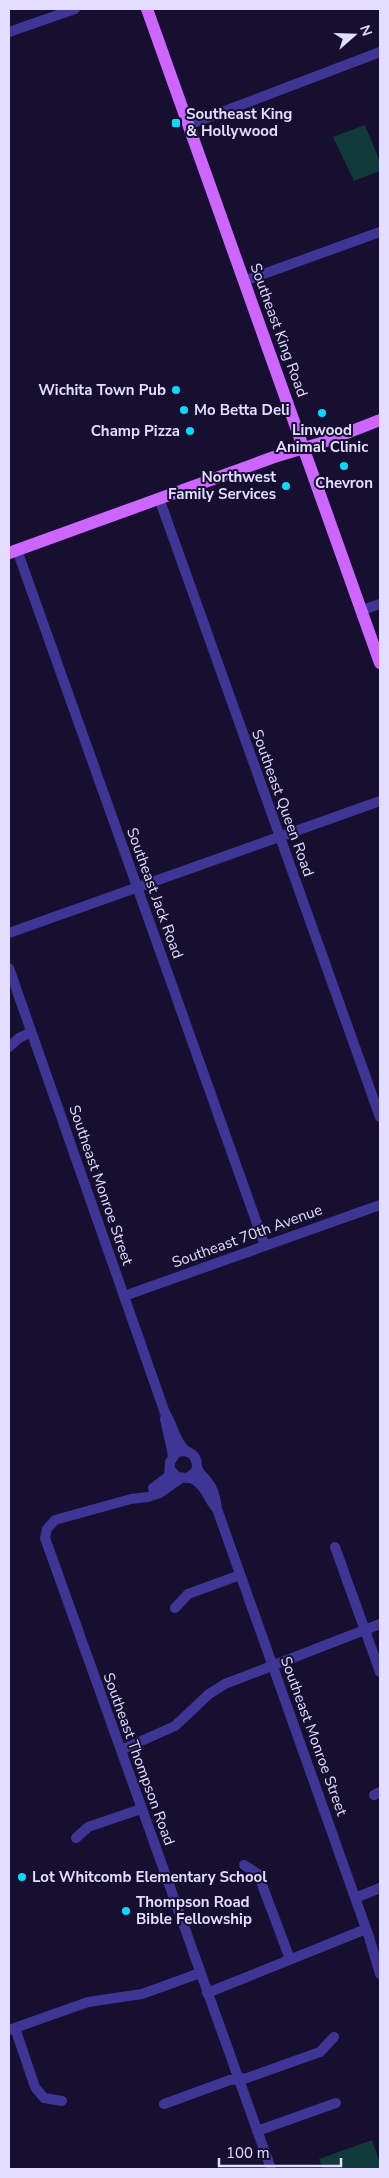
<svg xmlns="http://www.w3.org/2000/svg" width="389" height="2178" font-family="'Nunito Sans',sans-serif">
<rect width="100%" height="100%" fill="#160f30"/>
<path fill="#113a3b" d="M365,125L380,162V171L354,181L333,137Z
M372,2140L380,2163V2169H323L319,2159Z"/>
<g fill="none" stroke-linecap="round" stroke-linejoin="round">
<path stroke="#3e3594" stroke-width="10" d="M9,32L75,9
M188,125L380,52
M244,281L380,232
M159,498L380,1117
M17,550L265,1246
M362,610L380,604
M9,933L380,801
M9,968L165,1413C173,1424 175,1443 186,1451
M9,1047L19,1038L31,1032
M124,1296L380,1205
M165,1419L173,1455
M197,1467C199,1474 203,1476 207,1481C214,1489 216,1499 217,1509L369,1937L380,1974
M181,1478L160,1493L148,1497L131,1499L55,1520L47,1529L45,1538L271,2169
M191,1478C205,1484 208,1499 217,1509
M153,1488L169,1476L170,1462L176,1453C189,1447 200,1457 196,1471L188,1478L177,1477L170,1469
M335,1547L380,1672
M175,1608L188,1594L240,1575
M121,1750L175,1726L209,1694L225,1684L380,1624
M374,1795L380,1792
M76,1838L88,1827L141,1809
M244,1865L258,1874L290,1959
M355,1898L380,1888
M207,1993L366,1929
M15,2028L35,2087L44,2098L62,2101
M9,2030L88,2002L142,1994L200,1973
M164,2104L230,2080L247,2078L320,2052L334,2037
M257,2131L336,2103"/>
<path stroke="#cd65ff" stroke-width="12" d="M147,9L380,663
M9,553L274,457L321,443L380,420"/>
</g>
<g fill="#0adaff" stroke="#160f30" stroke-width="2">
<rect x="171" y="118" width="10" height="10" rx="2.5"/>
<circle cx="176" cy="390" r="5"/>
<circle cx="184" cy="410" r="5"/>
<circle cx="322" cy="413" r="5"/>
<circle cx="190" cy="431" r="5"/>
<circle cx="344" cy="466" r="5"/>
<circle cx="286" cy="486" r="5"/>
<circle cx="22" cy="1877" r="5"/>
<circle cx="126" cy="1911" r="5"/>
</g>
<g text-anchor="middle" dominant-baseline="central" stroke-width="4" stroke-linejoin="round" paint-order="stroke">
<g font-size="15" font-weight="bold" fill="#e3deff" stroke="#160f30" text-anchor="start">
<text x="186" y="114">Southeast King<tspan x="186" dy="17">&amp; Hollywood</tspan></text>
<text x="166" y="390" text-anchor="end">Wichita Town Pub</text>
<text x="194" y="410">Mo Betta Deli</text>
<text x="322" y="430" text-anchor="middle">Linwood<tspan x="322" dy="17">Animal Clinic</tspan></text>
<text x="180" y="431" text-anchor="end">Champ Pizza</text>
<text x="276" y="477" text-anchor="end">Northwest<tspan x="276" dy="17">Family Services</tspan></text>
<text x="344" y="483" text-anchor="middle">Chevron</text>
<text x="32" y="1877">Lot Whitcomb Elementary School</text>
<text x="136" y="1902">Thompson Road<tspan x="136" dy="17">Bible Fellowship</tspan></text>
</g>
<g font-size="15" fill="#e3deff" stroke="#160f30">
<text transform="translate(279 330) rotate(70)">Southeast King Road</text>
<text transform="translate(283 803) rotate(70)">Southeast Queen Road</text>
<text transform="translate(155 893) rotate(70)">Southeast Jack Road</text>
<text transform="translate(101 1185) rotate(71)">Southeast Monroe Street</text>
<text transform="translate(247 1236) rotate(-20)">Southeast 70th Avenue</text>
<text transform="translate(314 1736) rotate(70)">Southeast Monroe Street</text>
<text transform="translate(139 1759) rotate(70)">Southeast Thompson Road</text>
</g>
</g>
<rect width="389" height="2178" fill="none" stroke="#e3deff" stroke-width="20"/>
<g transform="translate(354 35) rotate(70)" stroke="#160f30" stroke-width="4" paint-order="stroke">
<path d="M0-4L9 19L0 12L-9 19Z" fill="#e3deff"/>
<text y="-8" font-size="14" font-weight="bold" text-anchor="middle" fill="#e3deff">N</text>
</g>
<path d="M219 2158v8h122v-8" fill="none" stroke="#e3deff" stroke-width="2.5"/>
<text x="226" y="2158" font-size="15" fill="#e3deff" stroke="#160f30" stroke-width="4" paint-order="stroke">100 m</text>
</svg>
